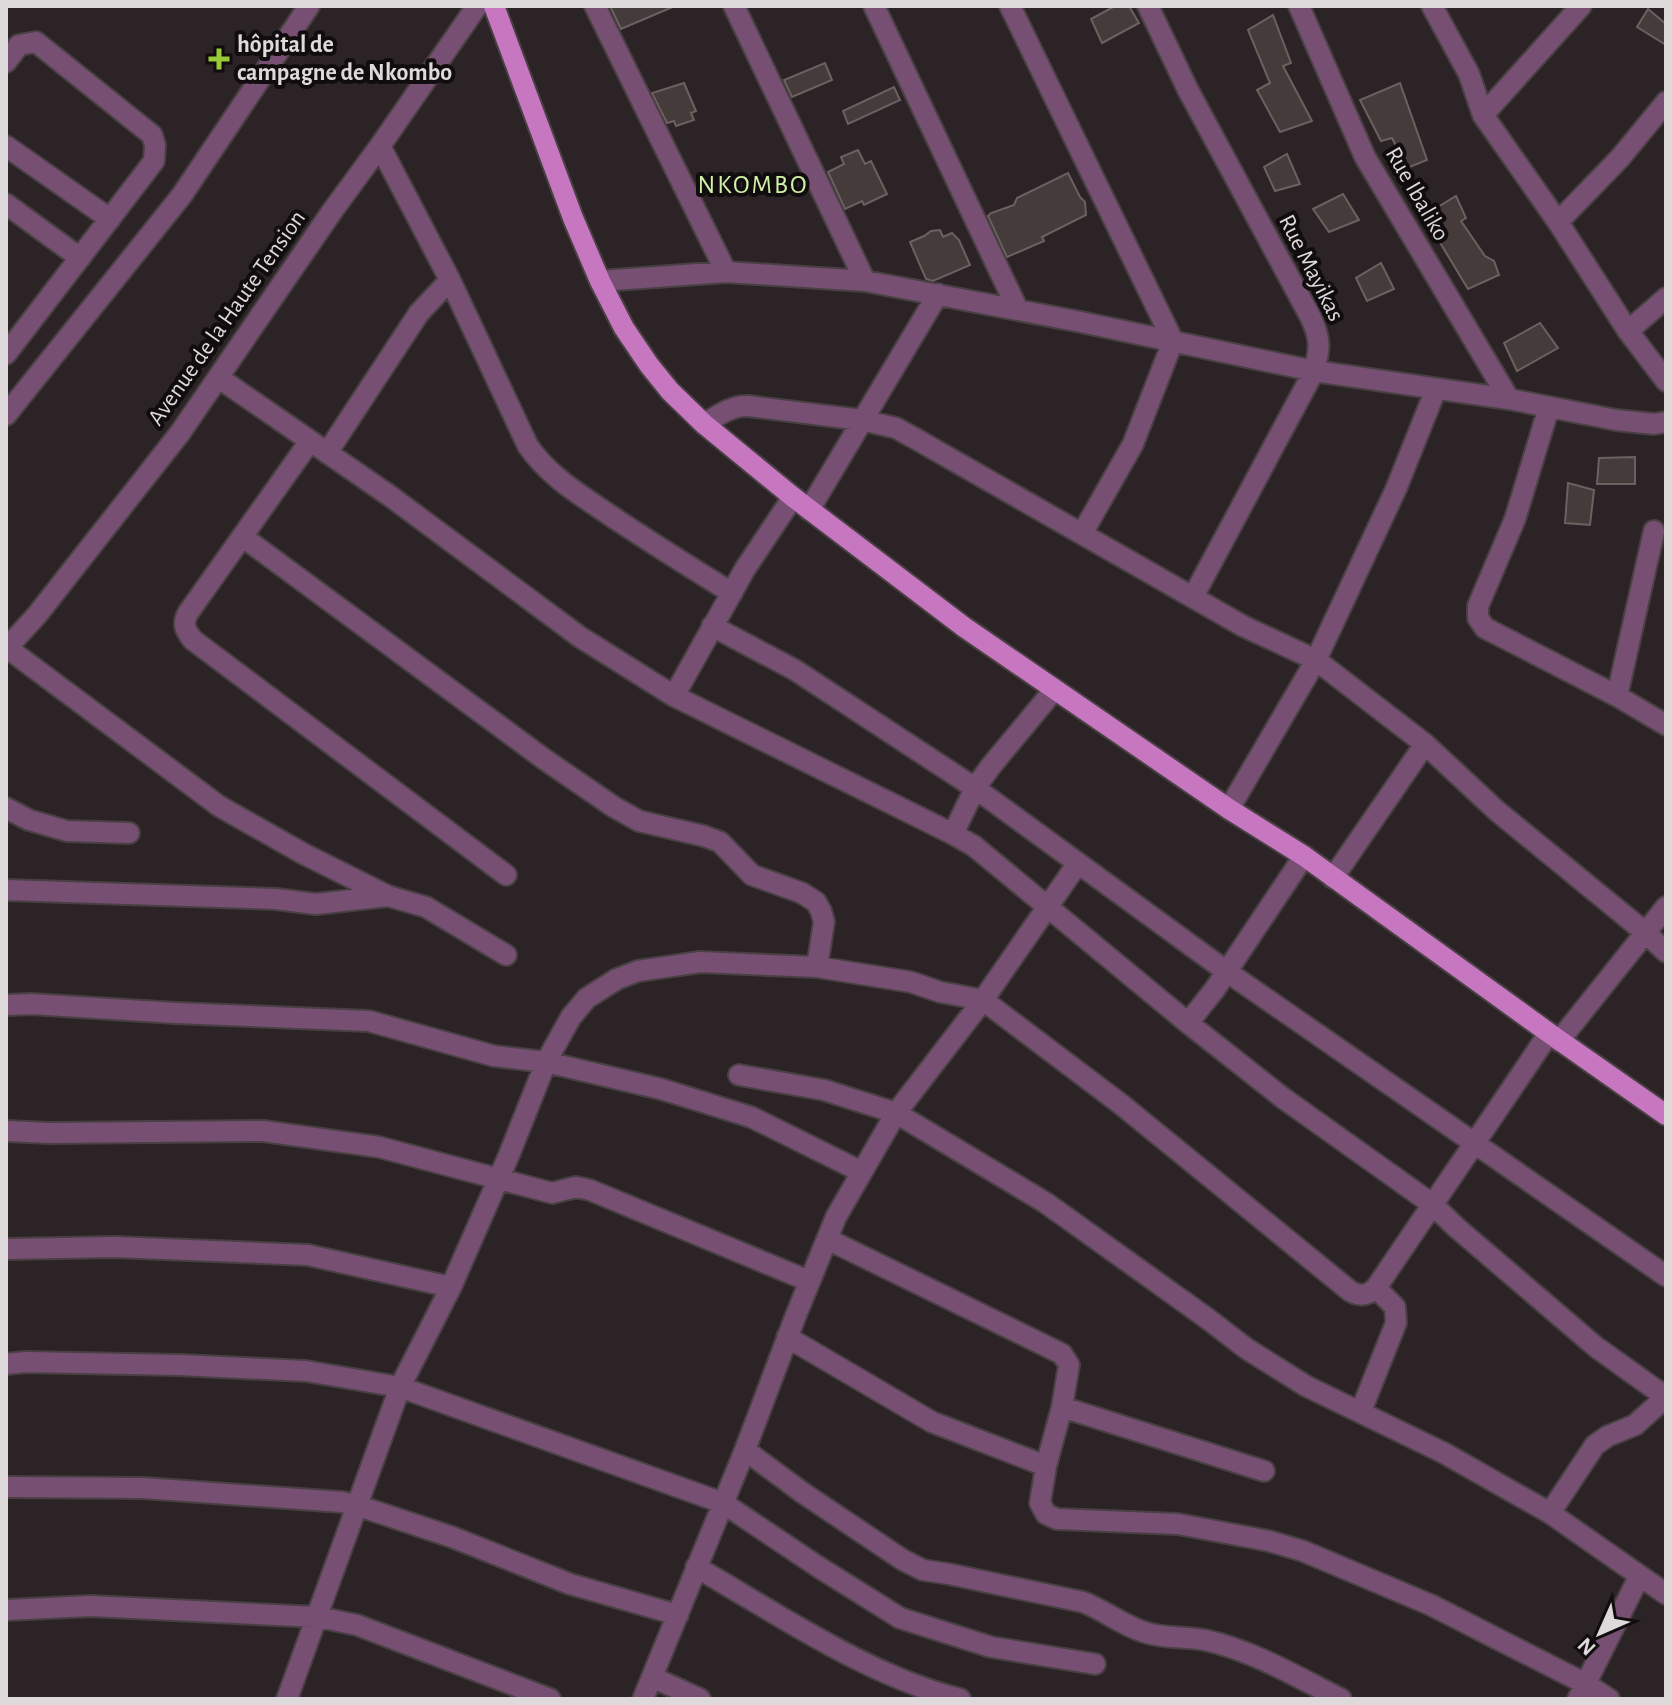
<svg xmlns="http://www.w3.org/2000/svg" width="1672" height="1705" font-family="'Alegreya Sans',sans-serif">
<rect width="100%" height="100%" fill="#2b2325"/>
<path fill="#443b3a" stroke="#6c6161" stroke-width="2" d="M610,6H675L621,29Z
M1115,6H1129L1139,23L1102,43L1091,19Z
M1648,9L1666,24V45L1637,27Z
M1273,15L1291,63L1283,66L1312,121L1280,132L1257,90L1270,83L1248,30Z
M825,63L832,80L792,97L784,80Z
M684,83L696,111L691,113L694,120L676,126L674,121L667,123L652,93Z
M1400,83L1427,160L1407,168L1392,138L1381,141L1360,100Z
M894,87L900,100L848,124L843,111Z
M858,150L865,164L871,161L887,194L864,205L862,201L845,209L828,172L844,164L841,157Z
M1287,154L1300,184L1275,191L1264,167Z
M1068,173L1080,197L1085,202L1086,215L1042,237L1044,241L1007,257L988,216L991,213L1014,205L1017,198Z
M1343,194L1359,220L1329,232L1313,209Z
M1456,196L1466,218L1461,221L1485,256L1494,261L1499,275L1468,289L1439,241L1443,239L1428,213Z
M940,230L943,237L952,233L959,240L970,265L933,281L926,279L910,242L924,236L931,231Z
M1381,263L1394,289L1367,301L1356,278Z
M1540,323L1558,348L1517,371L1504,343Z
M1635,457V484H1597L1599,458Z
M1568,483L1594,490L1590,525L1565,523Z"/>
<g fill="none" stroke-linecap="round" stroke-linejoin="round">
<defs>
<path id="minor" d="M595,6L726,272
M734,6L865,281
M874,6L1018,310
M1010,6L1173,341L1133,444L1083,532
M1148,6L1188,90L1311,318C1321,340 1320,349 1314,371L1193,597
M1299,6L1365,157L1509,399
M1432,6L1469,74L1483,115L1558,222L1628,331L1666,381
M6,62L19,45L36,42L152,135L155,145L154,161L6,354
M1483,115L1581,6
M6,146L110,219
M380,146L450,280L528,446C551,479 584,497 617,520C655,545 693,569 732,593
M6,204L80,258
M1558,222L1620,158L1666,102
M600,281L726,272L865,281L1081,322L1314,371L1509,399L1616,420L1654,424L1666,422
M1628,331L1666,298
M219,378L390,496L580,637L674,696L953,834L974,846L1188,1023L1283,1098L1432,1204L1457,1228L1596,1347L1666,1397
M1549,407L1515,519L1478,606V618L1485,628L1617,696L1666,725
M6,415L182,195L309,6
M704,424C717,416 732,405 748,406L862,420L896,428L916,439L1243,626L1316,660L1425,744L1497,811L1646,933L1666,952
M310,441L188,613C182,624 185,630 193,640L506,875
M327,453L419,313L450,280
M809,510L938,294
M243,537L544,759L614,807L639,821L704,836L720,842L752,875L802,893L816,902L821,911L824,922L817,967
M712,626L795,670L975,788L1226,971L1666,1276
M6,647L219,806L302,853L388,896L426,907L506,955
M6,649L37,615L180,433L333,210L380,146L477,6
M674,696L745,569L793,497
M1617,696L1654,531
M6,808L29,820L67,831L129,833
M1229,809L1316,660L1396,489L1436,389
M953,834L975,788L991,766L1054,690
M1333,878L1425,744
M6,890L276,899L316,904L388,896
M6,1005L31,1004L176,1013L369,1021L494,1056L546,1062L661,1089L751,1117L862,1172
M1188,1023L1215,989L1304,856
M1559,1041L1666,907
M739,1075L824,1090L896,1113L1046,1203L1208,1319L1247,1349L1306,1386L1444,1453L1550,1513L1666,1594
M6,1131L50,1133L263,1131L379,1147L552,1193L576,1187L590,1190L809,1281
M827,1239L1054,1350L1062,1354L1069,1365L1062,1407L1046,1466L1040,1503L1046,1514L1057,1519L1178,1524L1269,1541L1303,1551L1431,1605L1586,1684L1609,1699
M6,1249L115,1247L308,1255L451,1287
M787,1337L932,1422L1046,1466
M6,1364L26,1362L180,1365L306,1371L400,1387L723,1503L817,1566L900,1618L991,1647L1095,1664
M1062,1407L1264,1471
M1361,1411L1396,1323L1395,1307L1376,1288
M745,1450L803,1493L903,1560L923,1570L949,1574L1083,1602C1104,1610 1122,1625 1144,1632C1163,1639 1185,1636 1205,1640C1254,1651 1297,1677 1341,1699
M6,1487L143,1488L342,1502L356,1505L452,1537L570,1584L678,1615
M1550,1513L1595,1445L1608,1436L1635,1425L1666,1397
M696,1567C778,1614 868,1676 960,1699
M6,1610L91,1606L318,1617L357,1625L550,1699
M652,1677L700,1699
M287,1699L400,1387L451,1287L509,1155L546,1062L571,1017L587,998L617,979L638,971L700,962L817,967L911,982L940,992L983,1000L1122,1105L1350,1291C1360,1297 1367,1296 1376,1288C1433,1203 1492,1119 1549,1033
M643,1699L745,1450L796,1315L836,1217L896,1113L983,1000L1078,863
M1578,1699L1639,1577"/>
<path id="major" d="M494,6L573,218L600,281L624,328L649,365L670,391L704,424L793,497L964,627L1229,809L1304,856L1549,1033L1666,1115"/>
</defs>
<use href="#minor" stroke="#484042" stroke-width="24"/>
<use href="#major" stroke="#484042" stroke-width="24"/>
<use href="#minor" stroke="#764f73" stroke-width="20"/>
<use href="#major" stroke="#c776c0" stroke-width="20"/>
</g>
<path fill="#98cb37" stroke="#110d0e" stroke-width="3" d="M215 47h8v8h8v8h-8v8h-8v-8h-8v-8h8z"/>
<g text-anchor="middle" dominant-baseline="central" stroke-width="8" stroke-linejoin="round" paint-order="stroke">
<g font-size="24" font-weight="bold" fill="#ded9db" stroke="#110d0e" text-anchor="start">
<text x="237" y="45">hôpital de<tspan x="237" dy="28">campagne de Nkombo</tspan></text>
</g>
<g font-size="24" fill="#ded9db" stroke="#110d0e">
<text transform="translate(1417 194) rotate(60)">Rue Ibaliko</text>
<text transform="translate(1311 268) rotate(63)">Rue Mayikas</text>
<text transform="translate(227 318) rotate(-55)">Avenue de la Haute Tension</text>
</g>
<g font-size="26" letter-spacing="2" fill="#d2f1a8" stroke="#110d0e">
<text x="753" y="185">NKOMBO</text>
</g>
</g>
<rect width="1672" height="1705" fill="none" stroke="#ded9db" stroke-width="16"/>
<g transform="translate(1600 1633) rotate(225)" stroke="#110d0e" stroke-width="6" paint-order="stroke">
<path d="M0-6L14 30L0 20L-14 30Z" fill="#ded9db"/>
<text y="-12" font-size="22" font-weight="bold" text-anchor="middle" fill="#ded9db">N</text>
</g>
</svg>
